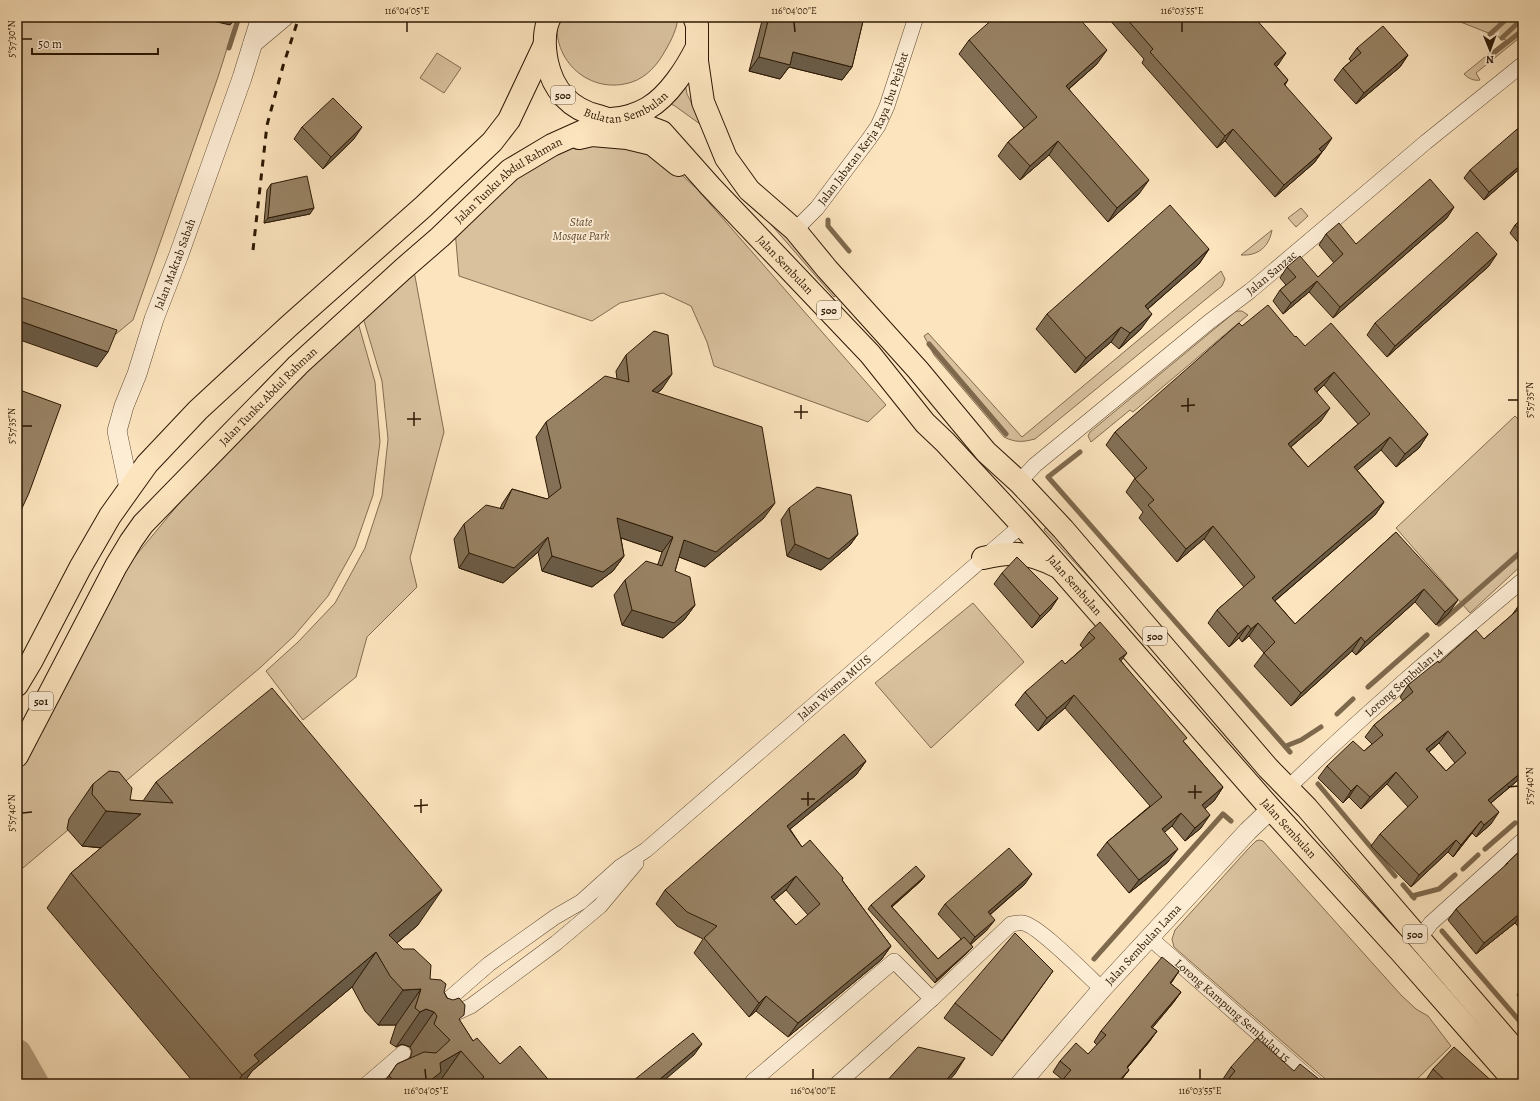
<svg xmlns="http://www.w3.org/2000/svg" width="1540" height="1101" font-family="Alegreya,serif">
<rect width="100%" height="100%" fill="#fce4be"/>
<filter id="stains"><feTurbulence type="fractalNoise" baseFrequency=".005" numOctaves="4"/><feColorMatrix values="0 0 0 0 .2 0 0 0 0 .09 0 0 0 0 .02 0 0 0 .5 -.17"/></filter>
<radialGradient id="worn" r=".72"><stop offset=".6" stop-color="#630" stop-opacity="0"/><stop offset="1" stop-color="#630" stop-opacity=".3"/></radialGradient>
<path fill="#d9c19e" stroke="#826c50" d="M17,17H237L218,77L133,320L116,334L17,297Z
M558,17H678C677,29 671,41 665,51C658,64 647,77 632,82C590,96 550,60 558,17Z
M1448,17H1523V35L1476,73L1480,80C1474,81 1469,79 1464,74L1506,40Z
M437,53L461,68L444,93L420,78Z
M683,72L687,94L704,127L675,106L654,96Z
M605,134L645,141L697,189L886,405L868,422L714,366L707,342L691,306L663,293L620,303L592,321L459,276L454,219L529,157Z
M1301,208L1308,216L1296,227L1288,218Z
M768,221L790,227L839,293L834,297Z
M1272,230C1269,247 1258,256 1241,255Z
M414,271L444,432L410,558L417,587L367,637L356,677L303,720L266,671L298,642L335,603L365,548L382,496L388,439L382,381L362,314Z
M1221,271L1225,279L1222,286L1035,439C1023,442 1016,443 1004,437L934,355L924,336L928,333L1022,437Z
M1238,311H1242L1248,315L1133,412L1130,410L1091,442L1088,436L1090,432L1235,312Z
M357,319L375,382L380,442L373,495L355,547L328,596L294,636L261,667L17,873V776L108,589L192,488Z
M1515,416L1523,424V564L1470,613L1396,528Z
M1045,528H1048L1092,567L1093,582L1044,530Z
M973,603L1024,662L931,748L875,683Z
M1259,840L1263,841L1401,995L1416,1009L1428,1016L1451,1046L1412,1084H1331L1174,947L1172,939L1175,930L1248,849L1256,841Z"/>
<g fill="none" stroke-linecap="round" stroke-linejoin="round">
<path stroke="#7e694d" stroke-width="5" d="M1490,34L1509,17
M1502,38L1523,18
M229,48L239,17
M1491,55L1523,30
M828,220V226L849,251
M929,344L1006,434
M1080,452L1048,477L1290,752
M1439,624L1523,550
M1368,687L1427,635
M1337,714L1353,699
M1286,746L1301,740L1321,727
M1318,784L1395,876
M1485,849L1515,823
M1463,869L1478,855
M1403,885L1414,898
M1412,896L1439,889L1455,875
M1442,931L1523,1025
M1094,959L1223,814L1231,821"/>
<path stroke="#b59f7e" stroke-width="30" d="M17,1054L34,1084"/>
<defs>
<g id="minor">
<path id="s1" d="M795,230L817,208L869,139L878,126L887,106L916,17"/>
<path id="s2" d="M1019,482L1035,465L1209,322L1250,291L1426,142L1523,64"/>
<path id="s3" d="M1288,788C1363,715 1443,647 1523,580"/>
<path id="s4" d="M1150,938L1316,1084"/>
<path d="M1419,939L1431,923L1523,840"/>
<path id="s5" d="M435,1011L489,964L555,917L581,902L620,867L646,850L1022,525"/>
<path d="M447,1017L471,1006L556,943L600,906L636,863"/>
<path d="M367,1084L403,1053"/>
<path d="M752,1084L753,1081L894,961L932,999"/>
<path d="M837,1084L932,999L1011,924C1014,924 1020,922 1023,923C1038,925 1088,976 1102,989"/>
</g>
<g id="tertiary">
<path d="M253,43L284,17"/>
<path id="s6" d="M129,488L117,431L124,406L137,374L154,319L178,257L242,78L261,17"/>
<path id="s7" d="M1020,1084L1102,989L1248,831L1271,809"/>
</g>
<g id="primary">
<path id="s8" d="M550,17C543,31 544,47 547,62C553,90 570,109 598,116C602,117 607,119 610,119C623,119 638,114 648,108C669,96 687,67 697,47"/>
<path d="M694,17L697,25V61L703,102L726,158L749,190L795,230L827,269L918,370L986,452L1019,482L1063,529L1268,768L1307,808L1523,1059"/>
<path id="s9" d="M610,119L638,123L662,132L710,186L870,354L925,423L945,442L1022,525L1271,809L1401,952L1517,1084"/>
<path d="M579,138L592,135L627,138L652,144L678,165"/>
<path d="M983,558C1014,551 1027,552 1056,566"/>
<path d="M17,685L32,660L80,568L110,516L147,464L198,410L290,325L423,207L492,142L509,120L544,46"/>
<path id="s10" d="M17,756L116,566L131,541L143,524L298,365L402,270L440,237L510,170L552,145L610,119"/>
</g>
</defs>
<use href="#minor" stroke="#604b32" stroke-width="16"/>
<use href="#tertiary" stroke="#604b32" stroke-width="20"/>
<use href="#primary" stroke="#2c1803" stroke-width="24"/>
<use href="#minor" stroke="#fdedd5" stroke-width="15"/>
<use href="#tertiary" stroke="#fdedd5" stroke-width="19"/>
<use href="#primary" stroke="#fce4be" stroke-width="22"/>
<path stroke="#2c1803" stroke-width="3" stroke-dasharray="7 7" stroke-linecap="butt" d="M253,250L267,125L283,66L299,17"/>
</g>
<path fill="#837056" stroke="#2c1803" fill-rule="evenodd" d="M763,17H864L852,67L842,80L789,67L780,79L749,71Z
M1107,17H1254L1278,65L1276,66L1288,80L1285,85L1324,150L1322,152L1314,163L1275,197L1225,141L1217,148L1142,63L1144,59Z
M969,40L1097,64L1069,89L1139,194L1108,222L1049,155L1020,180L998,156L1008,142L1024,128L959,54Z
M1357,48L1408,55L1400,67L1356,104L1334,80L1343,68L1351,61L1349,59Z
M302,127L354,139L323,169L294,139Z
M1523,166L1484,200L1464,178L1470,170Z
M271,184L310,214L264,223L267,190Z
M1447,218L1333,318L1309,292L1283,314L1273,301L1280,290L1286,285L1280,278L1287,267L1318,277L1334,263L1319,245L1326,234L1356,244Z
M1523,218V248L1510,233L1515,225Z
M1209,249L1199,264L1148,309L1141,329L1119,349L1111,342L1075,373L1036,329L1047,314Z
M1489,266L1387,357L1367,335L1375,323Z
M1242,326L1295,337L1305,346L1428,434L1419,448L1396,467L1381,450L1357,470L1384,502L1375,515L1275,601L1295,624L1396,532L1449,613L1436,625L1415,602L1356,655L1352,651L1291,706L1254,666L1264,653L1249,636L1242,642L1239,638L1229,647L1208,623L1217,610L1244,587L1204,539L1177,562L1139,518L1143,512L1126,492L1135,478L1106,445L1115,432ZM1324,385L1358,424L1308,467L1291,447L1321,421L1317,392Z
M626,355L662,389L657,393L764,518L705,567L679,557L675,571L695,605L684,620L663,638L622,625L614,595L625,580L658,564L662,552L621,538L624,556L613,571L592,587L542,571L538,552L503,583L459,568L454,539L464,524L500,509L502,504L512,489L547,499L549,497L536,437L546,422L617,379L616,371Z
M789,508L858,534L850,545L821,570L787,556L781,520Z
M1002,573L1058,598L1050,610L1032,628L994,584Z
M1523,601V776L1491,803V824L1476,837L1472,833L1453,857L1448,852L1411,887L1371,846L1380,834L1408,807L1387,784L1361,809L1349,797L1343,803L1318,778L1327,766L1364,751L1372,744L1365,737L1374,725L1403,701L1400,697L1408,685L1439,663L1484,639L1512,615L1519,605ZM1439,743L1455,763L1446,771L1429,752Z
M1089,632L1121,661L1184,742L1223,787L1214,801L1205,808L1201,828L1185,841L1172,826L1164,832L1168,862L1129,893L1097,855L1107,842L1150,806L1065,708L1038,731L1015,705L1025,692L1065,664L1083,648L1080,645Z
M866,761L856,775L790,829L802,847L843,878L842,880L891,946L881,960L788,1037L756,1011L749,1017L694,953L703,939L677,926L656,904L665,890ZM786,890L808,915L796,925L774,900Z
M156,782L418,925L397,943L430,979L444,992L460,1021L473,1041L500,1064L552,1084H383L397,1064L410,1058L412,1052L410,1047L402,1044L396,1047L390,1043L396,1025H378L365,1011L352,987L252,1071L243,1084H195L47,908L71,873L101,848L82,846L67,829L69,819L93,784L130,800L143,801Z
M1523,848V932L1515,923L1476,954L1448,920L1456,909L1504,867L1507,863Z
M922,880L892,907L938,959L961,939L938,914L945,904L1025,884L990,915L987,930L971,944L970,950L935,983L868,909L871,905Z
M1053,971L992,1056L944,1018L955,1003Z
M1171,984L1181,992L1173,1003L1152,1028L1157,1031L1149,1042L1127,1068L1129,1070L1118,1084H1059L1063,1080L1053,1072L1060,1061L1088,1054L1097,1045L1094,1042L1101,1031Z
M1523,987V1002L1517,995Z
M1231,1067L1294,1071L1323,1084H1225L1226,1082L1223,1079Z
M1433,1069L1495,1084H1428L1425,1081Z"/>
<path fill="#6a5b46" stroke="#2c1803" d="M216,17H234L236,18L230,25L213,21Z
M1107,50L1097,64L1056,100L1066,86Z
M793,52L852,67L842,80L789,67L780,79L749,71L759,57Z
M1286,53L1278,65L1266,75L1274,64Z
M1408,55L1400,67L1356,104L1364,93Z
M362,127L354,139L323,169L331,157Z
M1233,129L1225,141L1217,148L1225,136Z
M1332,138L1324,150L1311,161L1319,149Z
M1058,141L1049,155L1020,180L1030,166Z
M1322,152L1314,163L1275,197L1284,185Z
M1523,163V166L1484,200L1489,192Z
M1149,180L1139,194L1108,222L1117,208Z
M1454,207L1447,218L1333,318L1340,307Z
M314,208L310,214L264,223L268,218Z
M1209,249L1199,264L1134,321L1145,306Z
M1497,254L1489,266L1387,357L1395,346Z
M1317,281L1309,292L1283,314L1291,303Z
M1152,314L1141,329L1119,349L1130,333Z
M17,320L108,352L97,367L17,339Z
M1121,327L1111,342L1075,373L1086,358Z
M1334,372L1324,385L1305,402L1314,389Z
M672,374L662,389L641,406L652,391Z
M1330,408L1321,421L1279,457L1288,444Z
M1428,434L1419,448L1396,467L1405,454Z
M1390,437L1381,450L1345,481L1354,467Z
M1384,502L1375,515L1263,611L1272,598Z
M775,503L764,518L705,567L674,555L684,540Z
M617,518L673,537L662,552L607,533Z
M1213,526L1204,539L1177,562L1186,549Z
M858,534L850,545L821,570L787,556L795,544Z
M548,537L538,552L503,583L459,568L469,553Z
M552,556H624L613,571L592,587L542,571Z
M1424,589L1415,602L1356,655L1365,642Z
M1058,598L1050,610L1032,628L1040,616Z
M1458,600L1449,613L1436,625L1445,612Z
M695,605L684,620L663,638L622,625L632,610Z
M1258,623L1249,636L1242,642L1251,629Z
M1248,625L1239,638L1229,647L1238,634Z
M1361,637L1352,651L1291,706L1301,693Z
M1127,653L1117,666L1119,659Z
M1074,695L1065,708L1038,731L1047,718Z
M1448,731L1439,743L1418,761L1426,749Z
M866,761L856,775L777,840L787,826Z
M1523,771V776L1480,812L1488,800Z
M1396,772L1387,784L1361,809L1370,797Z
M1357,785L1349,797L1343,803L1351,791Z
M1223,787L1214,801L1193,819L1202,805Z
M106,811L141,814L116,849L82,846Z
M1499,812L1491,824L1476,837L1484,825Z
M1181,813L1172,826L1152,843L1162,829Z
M1210,815L1201,828L1185,841L1195,828Z
M1481,821L1472,833L1453,857L1461,845Z
M1456,840L1448,852L1411,887L1419,875Z
M1178,849L1168,862L1129,893L1139,880Z
M1032,874L1025,884L981,922L988,912Z
M796,876L786,890L761,911L771,897Z
M925,876L922,880L888,910L891,906Z
M442,890L418,925L380,957L389,935Z
M1523,911L1515,923L1476,954L1484,943Z
M995,920L987,930L968,947L975,937Z
M891,946L881,960L788,1037L798,1023Z
M973,947L970,950L935,983L937,979Z
M376,952L352,987L252,1071L243,1084H236L242,1075L254,1055Z
M1179,971L1172,982L1162,993L1170,983Z
M421,989L396,1025H378L403,990Z
M1181,992L1173,1003L1144,1038L1151,1027Z
M766,996L756,1011L749,1017L759,1003Z
M426,1009L434,1012L410,1047L402,1044L396,1047L420,1012Z
M1157,1031L1149,1042L1119,1078L1127,1067Z
M702,1044L694,1055L660,1084H654Z
M461,1051L438,1084H426L440,1063Z
M965,1058L955,1074L946,1084H943Z
M1129,1070L1118,1084H1116Z"/>
<path fill="#988264" stroke="#2c1803" fill-rule="evenodd" d="M769,17H864L852,67L793,52L790,65L759,57Z
M995,17H1078L1107,50L1066,86L1149,180L1117,208L1058,141L1030,166L1008,142L1037,117L969,40Z
M1125,17H1254L1286,53L1274,64L1288,80L1284,84L1332,138L1319,149L1322,152L1284,185L1233,129L1225,136L1150,52L1153,49Z
M1383,26L1408,55L1364,93L1343,68L1361,53L1357,48Z
M333,98L362,127L331,157L302,127Z
M1523,124V163L1489,192L1470,170Z
M307,176L314,208L268,218L271,184Z
M1430,179L1454,207L1340,307L1317,281L1291,303L1280,290L1296,277L1287,267L1300,256L1318,277L1343,254L1326,234L1339,223L1356,244Z
M1170,205L1209,249L1145,306L1152,314L1130,333L1121,327L1086,358L1047,314Z
M1523,218V234L1515,225Z
M1477,232L1497,254L1395,346L1375,323Z
M17,296L117,330L108,352L17,320Z
M1268,305L1295,337L1296,336L1305,346L1331,323L1428,434L1405,454L1390,437L1354,467L1384,502L1272,598L1295,624L1396,532L1458,600L1445,612L1424,589L1365,642L1361,637L1301,693L1264,653L1275,642L1258,623L1251,629L1248,625L1238,634L1217,610L1255,577L1213,526L1186,549L1148,505L1154,500L1135,479L1147,468L1115,432L1239,323L1242,326ZM1334,372L1370,414L1308,467L1288,444L1330,408L1314,389Z
M654,331L668,335L672,374L652,391L762,427L775,503L716,552L684,540L675,571L690,577L695,605L674,623L632,610L625,580L646,561L662,566L673,537L617,518L624,556L603,572L552,556L548,537L514,568L469,553L464,524L486,505L503,509L512,489L547,499L561,488L546,422L605,376L629,382L626,355Z
M17,389L61,405L29,493L17,519Z
M817,487L851,495L858,534L829,559L795,544L789,508Z
M1017,557L1058,598L1040,616L1002,573Z
M1523,601V771L1488,800L1499,812L1484,825L1481,821L1461,845L1456,840L1419,875L1380,834L1418,797L1396,772L1370,797L1357,785L1351,791L1327,766L1353,741L1364,751L1383,735L1374,725L1413,692L1408,685L1438,661L1439,663L1476,630L1484,639L1521,607L1519,605ZM1448,731L1466,753L1446,771L1426,749Z
M1100,622L1127,653L1119,659L1187,738L1183,741L1223,787L1202,805L1210,815L1195,828L1181,813L1162,829L1178,849L1139,880L1107,842L1162,797L1074,695L1047,718L1025,692L1062,660L1065,664L1095,638L1089,632Z
M272,688L442,890L389,935L403,949H414L431,965L430,979L441,980L446,984L444,992L447,998L453,1000L459,998L465,1005L464,1015L459,1019L473,1041L477,1038L500,1064L520,1046L552,1084H475L484,1077L461,1051L440,1063L441,1072L426,1084H398L389,1076L397,1064L424,1052L436,1053L450,1040L434,1024L437,1016L434,1012L426,1009L420,1012L415,1008L421,989L403,990L390,976L376,952L254,1055L259,1061L242,1075L71,873L141,814L106,811L92,794L93,784L109,771L119,772L132,788L130,800L173,803L156,782Z
M844,734L866,761L787,826L802,847L810,840L843,878L842,880L891,946L798,1023L766,996L759,1003L704,938L717,926L687,912L665,890ZM796,876L820,904L796,925L771,897Z
M1009,848L1032,874L988,912L995,920L975,937L945,904Z
M1523,848V911L1484,943L1456,909L1508,863H1507Z
M916,866L925,876L891,906L938,959L964,937L973,947L937,979L871,905Z
M1015,933L1053,971L1002,1041L955,1003Z
M1162,957L1179,971L1170,983L1181,992L1151,1027L1157,1031L1127,1067L1129,1070L1116,1084H1059L1071,1070L1060,1061L1076,1043L1088,1054L1106,1035L1101,1031Z
M693,1033L702,1044L654,1084H629Z
M1257,1038L1294,1071L1300,1064L1324,1083L1323,1084H1230L1227,1081L1235,1071L1231,1067Z
M918,1047L965,1058L943,1084H884Z
M1454,1047L1495,1084H1449L1433,1069Z"/>
<path fill="none" stroke="#2c1803" stroke-width="1.5" d="M407,22V32M794,22L795,32M1182,22V32M22,39H32M1188,398V412M1508,400H1518M801,405V419M1181,406L1195,405M414,412V426M794,412H808M407,419H421M22,426H32M1195,785V799M1508,787L1518,786M808,792V806M1188,792H1202M421,799V813M801,799H815M414,806L428,805M22,813L32,812M425,1069L426,1079M813,1069V1079M1200,1069V1079"/>
<g text-anchor="middle" dominant-baseline="central" stroke-width="3.5" stroke-linejoin="round" paint-order="stroke">
<g fill="#fdedd5" stroke="#6b5842" stroke-width="1">
<rect x="551" y="86" width="24" height="18" rx="3"/>
<rect x="817" y="301" width="24" height="18" rx="3"/>
<rect x="1143" y="627" width="24" height="18" rx="3"/>
<rect x="29" y="692" width="24" height="18" rx="3"/>
<rect x="1403" y="925" width="24" height="18" rx="3"/>
</g>
<g font-size="11" font-weight="bold" fill="#2c1803">
<text x="563" y="95">500</text>
<text x="829" y="310">500</text>
<text x="1155" y="636">500</text>
<text x="41" y="701">501</text>
<text x="1415" y="934">500</text>
</g>
<g font-size="12" fill="#2c1803" stroke="#fdedd5">
<text stroke="none"><textPath href="#s8" startOffset="155">Bulatan Sembulan</textPath></text>
<text stroke="none"><textPath href="#s1" startOffset="124">Jalan Jabatan Kerja Raya Ibu Pejabat</textPath></text>
<text stroke="none"><textPath href="#s10" startOffset="767">Jalan Tunku Abdul Rahman</textPath></text>
<text stroke="none"><textPath href="#s6" startOffset="235">Jalan Maktab Sabah</textPath></text>
<text stroke="none"><textPath href="#s9" startOffset="235">Jalan Sembulan</textPath></text>
<text stroke="none"><textPath href="#s2" startOffset="328">Jalan Sanzac</textPath></text>
<text stroke="none"><textPath href="#s10" startOffset="443">Jalan Tunku Abdul Rahman</textPath></text>
<text stroke="none"><textPath href="#s9" startOffset="667">Jalan Sembulan</textPath></text>
<text stroke="none"><textPath href="#s3" startOffset="157">Lorong Sembulan 14</textPath></text>
<text stroke="none"><textPath href="#s5" startOffset="515">Jalan Wisma MUIS</textPath></text>
<text stroke="none"><textPath href="#s9" startOffset="991">Jalan Sembulan</textPath></text>
<text stroke="none"><textPath href="#s7" startOffset="186">Jalan Sembulan Lama</textPath></text>
<text stroke="none"><textPath href="#s4" startOffset="110">Lorong Kampung Sembulan 15</textPath></text>
</g>
<g font-size="12" font-style="italic" fill="#604b32" stroke="#fdedd5">
<text x="581" y="222">State<tspan x="581" dy="14">Mosque Park</tspan></text>
</g>
</g>
<rect width="1540" height="1101" fill="none" stroke="#fce4be" stroke-width="44"/>
<g transform="translate(1490 50) rotate(179)" stroke="#fdedd5" stroke-width="3" paint-order="stroke">
<path d="M0-3L7 15L0 10L-7 15Z" fill="#2c1803"/>
<text y="-6" font-size="11" font-weight="bold" text-anchor="middle" fill="#2c1803">N</text>
</g>
<path d="M32 48v6h126v-6" fill="none" stroke="#2c1803" stroke-width="2"/>
<text x="38" y="48" font-size="12" fill="#2c1803" stroke="#fdedd5" stroke-width="3" paint-order="stroke">50 m</text>
<rect x="22" y="22" width="1496" height="1057" fill="none" stroke="#2c1803" stroke-width="1.5"/>
<g font-size="10" text-anchor="middle" fill="#2c1803">
<text x="407" y="14">116°04'05"E</text>
<text x="794" y="14">116°04'00"E</text>
<text x="1182" y="14">116°03'55"E</text>
<text transform="translate(11 39) rotate(-90)" y="4">5°57'30"N</text>
<text transform="translate(1529 400) rotate(-90)" y="4">5°57'35"N</text>
<text transform="translate(11 426) rotate(-90)" y="4">5°57'35"N</text>
<text transform="translate(1529 786) rotate(-90)" y="4">5°57'40"N</text>
<text transform="translate(11 813) rotate(-90)" y="4">5°57'40"N</text>
<text x="426" y="1094">116°04'05"E</text>
<text x="813" y="1094">116°04'00"E</text>
<text x="1200" y="1094">116°03'55"E</text>
</g>
<rect width="100%" height="100%" filter="url(#stains)"/>
<rect width="100%" height="100%" fill="url(#worn)"/>
</svg>
